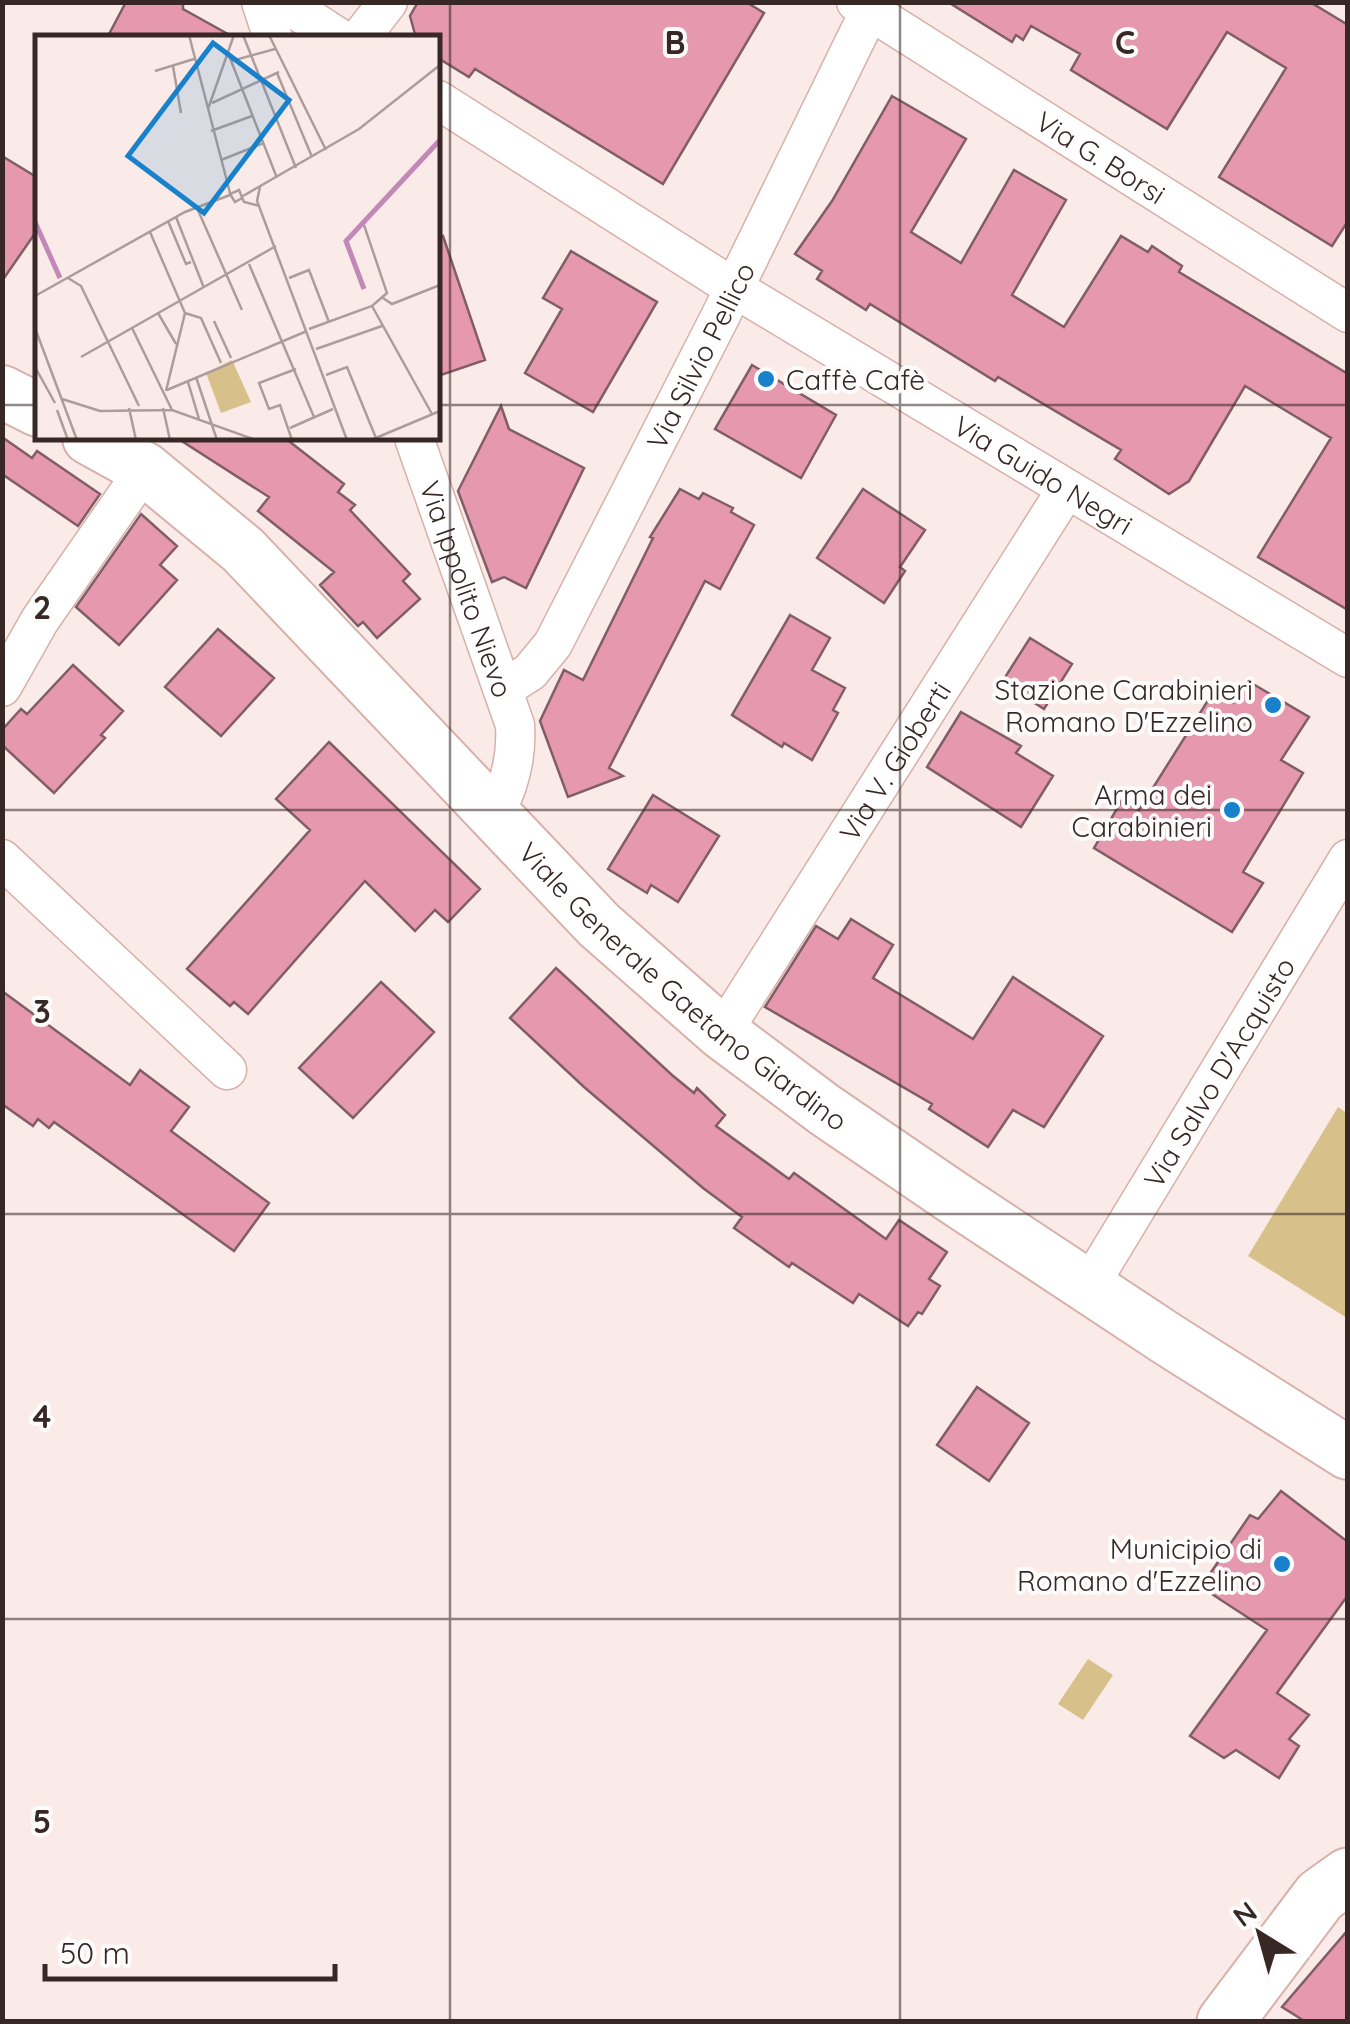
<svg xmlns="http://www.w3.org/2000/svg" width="1350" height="2024" font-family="Quicksand,sans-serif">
<rect width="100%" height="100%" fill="#fbebe8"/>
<path fill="#d8c08b" d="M1338,1107L1348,1114L1347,1318L1248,1256Z
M1088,1659L1113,1675L1083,1720L1058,1704Z"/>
<path fill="#e598ae" stroke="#815e67" stroke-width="2.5" d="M126,2H183V9L235,38H107Z
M418,2H746L764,13L663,184L475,69L469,77L438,58V38H416L410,16Z
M948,2H1310L1348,25V221L1332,246L1219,177L1286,68L1227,32L1167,129L1071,70L1080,54L1031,26L1023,40L1016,35L1012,42Z
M892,96L966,139L911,232L961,263L1014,170L1066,200L1012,295L1064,327L1121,236L1148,252L1152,246L1182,266L1179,272L1348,374V610L1258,557L1331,438L1245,386L1189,481L1169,494L1115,459L1121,450L998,377L995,381L870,304L866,310L817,279L822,271L795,254L832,201Z
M2,156L38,178V229L2,281Z
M443,236L485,360L438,376V237Z
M571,251L657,302L593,412L525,373L562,309L543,298Z
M752,365L836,415L801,478L715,429Z
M501,406L509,429L584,468L526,588L504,577L492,582L458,491Z
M2,437L32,458L37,451L100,494L78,526L2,474Z
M177,438H285L344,484L338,492L355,505L350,510L410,574L403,581L420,599L377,638L363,622L358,626L320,585L334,572L258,511L269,497Z
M680,489L699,499L703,493L733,508L731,512L754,525L720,589L705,581L609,768L623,776L568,797L540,721L564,670L583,680L653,538L650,537Z
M863,489L925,530L900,567L905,571L884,603L817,558Z
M141,514L177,546L160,565L177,580L119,645L76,607Z
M790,615L830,638L812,670L845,688L833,710L838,713L812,760L784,743L782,747L732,715Z
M218,629L274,678L221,736L165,687Z
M1030,638L1072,664L1044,709L1002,682Z
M73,665L123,711L101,735L105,738L54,793L2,745V730L21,709L27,714Z
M1248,681L1309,717L1281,760L1303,773L1243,872L1263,883L1232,932L1094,848L1122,800L1139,810L1212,694L1233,703Z
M961,712L1021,746L1016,753L1053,776L1021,827L927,767Z
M329,742L480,889L448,922L435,910L415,931L365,881L248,1014L234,1002L230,1006L187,969L310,830L276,799Z
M653,795L719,836L678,902L651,885L647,893L608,869Z
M851,919L893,945L873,978L973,1039L1013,977L1103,1036L1044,1127L1013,1110L988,1147L929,1109L932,1104L765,1007L816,926L838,939Z
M556,968L672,1075L694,1093L697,1088L725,1115L716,1126L789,1179L794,1173L886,1239L899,1220L947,1252L929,1279L940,1286L922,1314L918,1312L908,1326L859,1294L853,1303L792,1263L789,1267L734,1228L742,1217L703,1188L584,1087L510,1018Z
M381,982L434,1032L353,1118L299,1068Z
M2,991L130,1085L140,1070L189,1107L171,1131L269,1203L234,1251L54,1122L49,1128L38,1119L33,1126L2,1104Z
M977,1387L1029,1423L989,1481L937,1445Z
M1281,1491L1348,1542V1595L1277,1693L1309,1715L1289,1739L1299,1746L1279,1778L1236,1750L1224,1758L1190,1736L1267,1630L1201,1587L1250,1515L1258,1519Z
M1348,1930V2022H1306L1282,2007Z"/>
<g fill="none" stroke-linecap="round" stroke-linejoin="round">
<defs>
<g id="minor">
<path d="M261,2L273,38"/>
<path d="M284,2L339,38"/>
<path id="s1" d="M856,2L1348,313"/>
<path d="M360,38L388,2"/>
<path id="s2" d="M438,100L734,288L1348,658"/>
<path id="s3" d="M414,438L515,725C517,756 509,787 495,813"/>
<path d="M2,687L40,620L145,469"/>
<path id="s4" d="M503,689L530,672L553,644L720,317L874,2"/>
<path d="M2,859L227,1070"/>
<path id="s5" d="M722,1033L1066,490"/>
<path id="s6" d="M1089,1286L1348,859"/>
</g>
<g id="secondary">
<path d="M2,392L38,410"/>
<path id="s7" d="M89,438L145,469L243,550L599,925L722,1033L825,1110L954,1198L1169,1340L1348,1453"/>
</g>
<path id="primary" d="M1225,2022L1320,1896L1348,1876"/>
</defs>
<use href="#minor" stroke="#d7b0a9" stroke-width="41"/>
<use href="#secondary" stroke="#d7b0a9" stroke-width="56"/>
<use href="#primary" stroke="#d7b0a9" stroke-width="59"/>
<use href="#minor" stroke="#fff" stroke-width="38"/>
<use href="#secondary" stroke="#fff" stroke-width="52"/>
<use href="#primary" stroke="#fff" stroke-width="55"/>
</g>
<path fill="none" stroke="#372825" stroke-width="2.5" stroke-opacity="0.55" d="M450,2V2022M900,2V2022M2,405H38M438,405H1348M2,810H1348M2,1214H1348M2,1619H1348"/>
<g fill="#1881cc" stroke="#fcfcfc" stroke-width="4">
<circle cx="766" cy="379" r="10"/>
<circle cx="1273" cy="705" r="10"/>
<circle cx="1232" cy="810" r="10"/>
<circle cx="1282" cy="1564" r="10"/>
</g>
<g text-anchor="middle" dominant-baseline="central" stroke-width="8" stroke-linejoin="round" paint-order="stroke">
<g font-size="28" fill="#372825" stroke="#fcfcfc">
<text stroke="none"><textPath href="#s1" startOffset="290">Via G. Borsi</textPath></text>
<text stroke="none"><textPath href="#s4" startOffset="392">Via Silvio Pellico</textPath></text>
<text stroke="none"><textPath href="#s2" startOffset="712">Via Guido Negri</textPath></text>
<text stroke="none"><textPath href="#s3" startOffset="160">Via Ippolito Nievo</textPath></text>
<text stroke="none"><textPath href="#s5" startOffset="322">Via V. Gioberti</textPath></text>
<text stroke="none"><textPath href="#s7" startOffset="812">Viale Generale Gaetano Giardino</textPath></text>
<text stroke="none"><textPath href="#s6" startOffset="250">Via Salvo D'Acquisto</textPath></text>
</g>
<g font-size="28" fill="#372825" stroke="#fcfcfc" text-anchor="end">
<text x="786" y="379" text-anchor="start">Caffè Cafè</text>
<text x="1253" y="689">Stazione Carabinieri<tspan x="1253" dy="32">Romano D'Ezzelino</tspan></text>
<text x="1212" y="794">Arma dei<tspan x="1212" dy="32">Carabinieri</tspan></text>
<text x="1262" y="1548">Municipio di<tspan x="1262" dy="32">Romano d'Ezzelino</tspan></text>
</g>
</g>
<g transform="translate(35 35)">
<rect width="405" height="405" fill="#fbebe8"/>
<path d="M197,325L216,367L186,378L171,338Z" fill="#d8c08b"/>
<path fill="none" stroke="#c288b8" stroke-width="5" d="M0,187L25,243M329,254L311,206L405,105"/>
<path fill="none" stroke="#ad9d9a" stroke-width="2.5" d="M154,0L195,158M208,0L261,133M234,0L291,115M193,18L242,143M196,26L240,14M138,31L146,78M120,36L159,24M242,38L277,122M177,68L244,37M173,74L199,0M176,96L217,81M186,125L229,108M225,152L222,166L312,405M208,161L324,94L405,30M207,163L200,167L195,159L204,155L209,167L225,171M162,173L207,275M141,182L169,253M133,186L151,229L156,227M115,197L150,278L131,356M214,229L279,382M33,243L46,251L104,371M254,243L274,235L294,287M0,261L150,177L195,160M348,263L357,269L405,250M337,271L397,379M123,278L141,309M150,278L166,283L186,328M179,286L196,323M0,293L42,405M97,293L137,375M274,294L337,271L352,258L329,190M281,314L347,291M46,322L241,211M0,332L20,368M291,340L312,332L341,403M161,342L182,405M153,347L164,384M132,355L272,296M27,364L65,376L137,375L221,405M94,373L101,405M128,373L135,405M22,375L33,405M255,393L298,374M257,405L245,370L234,374L224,348L261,334M336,405L405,376"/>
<path fill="#1881cc" fill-opacity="0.15" stroke="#1881cc" stroke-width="5" d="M178,8L254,65L169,178L93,121Z"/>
<rect width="405" height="405" fill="none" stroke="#372825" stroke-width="5"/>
</g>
<g font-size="32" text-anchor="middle" font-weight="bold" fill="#372825" stroke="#fcfcfc" stroke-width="8" stroke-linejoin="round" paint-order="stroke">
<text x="675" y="54">B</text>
<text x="1125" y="54">C</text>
<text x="42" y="619">2</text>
<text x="42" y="1023">3</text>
<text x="42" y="1428">4</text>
<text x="42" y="1833">5</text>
</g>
<rect width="1350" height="2024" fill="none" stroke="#372825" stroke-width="10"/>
<g transform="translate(1260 1934) rotate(323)" stroke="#fcfcfc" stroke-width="8" paint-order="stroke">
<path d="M0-8L18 38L0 25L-18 38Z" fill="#372825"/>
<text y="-15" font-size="28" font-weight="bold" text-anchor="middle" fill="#372825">N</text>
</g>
<path d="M45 1964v15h290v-15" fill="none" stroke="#372825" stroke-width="5"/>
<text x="60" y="1964" font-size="30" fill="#372825" stroke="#fcfcfc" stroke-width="8" paint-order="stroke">50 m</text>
</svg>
